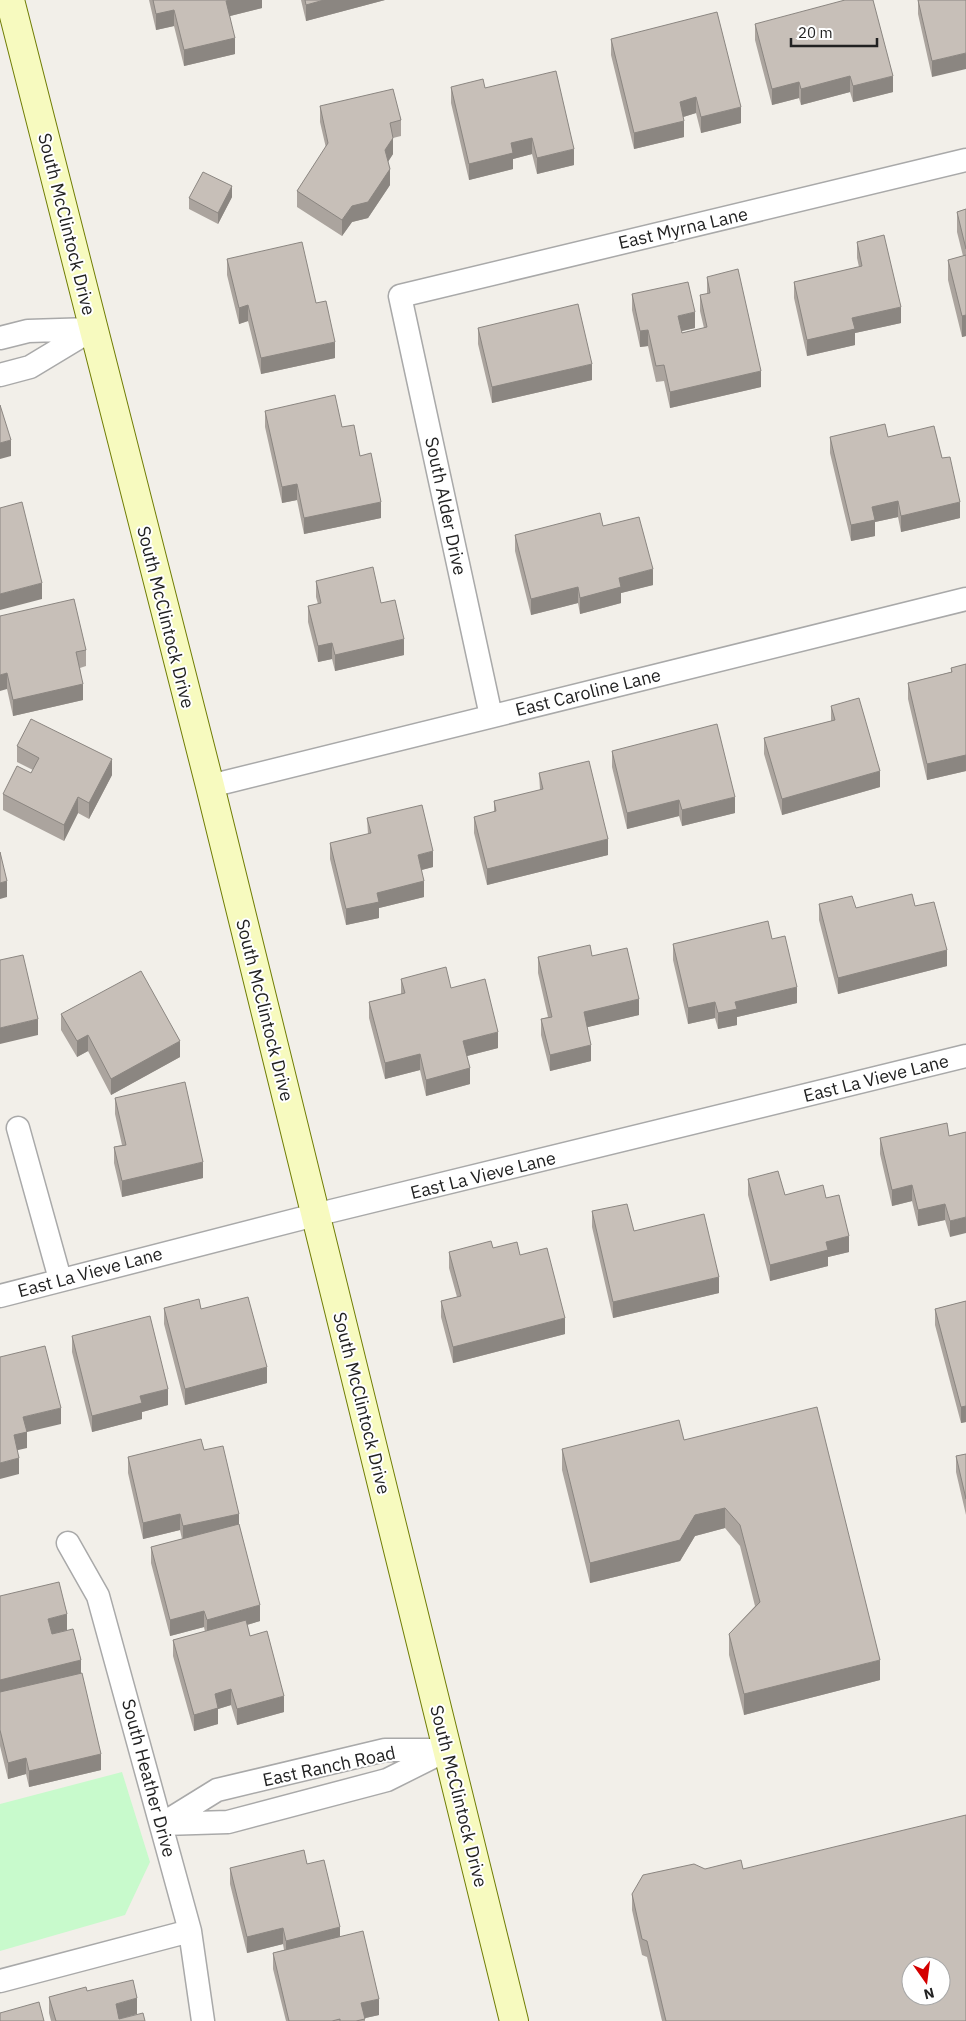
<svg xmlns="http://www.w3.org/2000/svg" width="966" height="2021" font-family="'IBM Plex Sans',sans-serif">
<rect width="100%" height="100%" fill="#f2efe9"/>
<path fill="#c8facc" d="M122,1772L150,1862L125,1915L0,1951V1804Z"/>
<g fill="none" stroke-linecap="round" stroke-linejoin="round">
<defs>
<path id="street" d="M0,338L28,331L92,329
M0,375L30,367L93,329
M491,716L400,296L966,160
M210,786L966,599
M18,1128L60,1279
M0,1296L315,1215L966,1056
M68,1543L98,1596L190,1931L203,2021
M162,1824L217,1790L385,1750H448
M163,1824L228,1822L387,1780L441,1753
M0,1981L190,1931"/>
<path id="secondary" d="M10,0L210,786L514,2021"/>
</defs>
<use href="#street" stroke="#a9a9a9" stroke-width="25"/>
<use href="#secondary" stroke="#707d05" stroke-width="30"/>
<use href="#street" stroke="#fff" stroke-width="22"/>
<use href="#secondary" stroke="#f7fabf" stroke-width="28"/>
</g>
<path fill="#aba49e" d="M149,0H262V8L230,16L235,54L184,66L174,26L156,30Z
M301,0H385L306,21Z
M918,0H966L932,77L918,14Z
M755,24L893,92L853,102L850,92L801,105L799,98L772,105L755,40Z
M611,39L741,123L701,133L696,113L683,117L684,137L634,149L611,55Z
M451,87L485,88L574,165L537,174L532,154L513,159V169L469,180L451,103Z
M320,106L401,120V136L393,138V154L388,162L390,185L368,218L352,222L342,236L297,207V191L326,148L320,122Z
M232,197L218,224L189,209V198Z
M966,209V336L962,337L948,280V260L963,256L957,232V212Z
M857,242L901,323L855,333V345L807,356L794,298V282L859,267L857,258Z
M227,259L335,358L261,374L248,321L239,324L227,275Z
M707,277L761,387L670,408L664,381L656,382L648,346L640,347L632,310V294L695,328L681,331L682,333L704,328L700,311V295L707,294Z
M478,328L592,380L492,403L478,344Z
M265,411L342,427L360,456L381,518L304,534L297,500L282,503L265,427Z
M830,437L942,458L960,518L901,532L898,517L875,522V536L851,541L830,453Z
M603,526L653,585L621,593V603L580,614L578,603L531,615L515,551V535Z
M316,581L381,603L404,655L335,671L332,659L318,662L308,622V606L318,604L316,597Z
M0,616L86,650V666L80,668L83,700L13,716L7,689Z
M966,664V771L927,780L908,699V683L951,672V668Z
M831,706L880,787L782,815L764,754V738L831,721Z
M17,746L112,775L89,819L78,813L64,841L3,810V794L31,773L33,770L17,762Z
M612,751L735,813L682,826L679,816L627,829L612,767Z
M539,773L608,855L487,885L474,833V817L494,812V801L540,790Z
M367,818L433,867L421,870L424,897L379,908V918L346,925L330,859V843L368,834Z
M819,904L856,908L915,906L947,966L838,994L819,920Z
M772,939L797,1003L737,1017V1025L718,1029L715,1018L688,1024L673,960V944Z
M592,956L639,1015L587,1027L591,1061L550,1071L541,1035V1019L548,1017L538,973V957Z
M401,979L451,988L498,1048L467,1056L470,1084L426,1096L420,1070L385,1079L369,1018V1002L401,994Z
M61,1014L180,1057L111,1095L88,1051L77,1057L61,1030Z
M115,1098L203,1178L122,1197L114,1163V1147L122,1145L115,1114Z
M966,1132L950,1237L945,1220L918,1226L912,1201L892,1206L880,1154V1138L949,1136Z
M748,1179L785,1195L826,1198L849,1252L828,1257V1266L770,1281L748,1195Z
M592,1211L634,1231L719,1293L613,1318L592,1227Z
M493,1248L520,1255L565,1334L453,1363L441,1317V1301L457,1297L449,1268V1252Z
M966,1301V1422L961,1423L935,1325V1309Z
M164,1308L201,1309L267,1383L185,1405L164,1324Z
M72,1336L168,1405L142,1412V1419L92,1432L72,1352Z
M684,1440L880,1680L744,1715L729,1655V1634L755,1606L740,1546L725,1528L695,1536L680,1561L590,1583L562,1470V1449Z
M204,1450L239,1524L260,1621L247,1625L250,1636L284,1712L237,1725L231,1705L218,1709V1724L194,1731L173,1656V1640L205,1632L204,1627L170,1636L151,1563V1547L182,1539L180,1530L143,1539L128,1473V1457Z
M966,1454V1515L956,1472V1456Z
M0,1596L67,1630L81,1673L101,1770L29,1787L26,1774L8,1779L0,1746Z
M307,1864L340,1937L379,2015L365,2018V2021H286L273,1969V1953L284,1950L283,1944L247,1953L230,1884V1868Z
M705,1869H743L966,2021H662L647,1957L642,1955L632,1910V1894Z
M87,1991L137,2014L119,2019L145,2021H51L49,2013V1997Z"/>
<path fill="#8b8681" d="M230,0H262V8L226,17V1Z
M324,0H385L306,21V5Z
M174,10V26L156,30V14Z
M235,38V54L184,66V50Z
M966,53V69L932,77V61Z
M850,76V92L801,105V89Z
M893,76V92L853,102V86Z
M799,82V98L772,105V89Z
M696,97V113L680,118V102Z
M741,107V123L701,133V117Z
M684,121V137L634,149V133Z
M393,138V154L385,166V150Z
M532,138V154L513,159V169L469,180V164L511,143Z
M574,149V165L537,174V158Z
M390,169V185L368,218L352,222L342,236V220L352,206Z
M232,186V197L218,224V213Z
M248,305V321L239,324V308Z
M901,307V323L855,333V345L807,356V340L852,318Z
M695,312V328L678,332V316Z
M966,315V336L962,337V316Z
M648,330V346L640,347V331Z
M335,342V358L261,374V358Z
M592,364V380L492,403V387Z
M761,371V387L670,408V392Z
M11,440V456L0,459V443Z
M297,484V500L282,503V487Z
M898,501V517L875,522V536L851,541V525L872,507Z
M381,502V518L304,534V518Z
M960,502V518L901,532V516Z
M653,569V585L621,593V603L580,614V598L619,578Z
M42,583V599L0,610V594Z
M578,587V603L531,615V599Z
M404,639V655L335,671V655Z
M332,643V659L318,662V646Z
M7,673V689L0,691V675Z
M83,684V700L13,716V700Z
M966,755V771L927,780V764Z
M112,759V775L89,819V803Z
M880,771V787L782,815V799Z
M78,797V813L64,841V825Z
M735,797V813L682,826V810Z
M679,800V816L627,829V813Z
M608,839V855L487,885V869Z
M433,851V867L418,871V855Z
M7,881V897L0,899V883Z
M424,881V897L379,908V918L346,925V909L377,893Z
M947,950V966L838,994V978Z
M797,987V1003L737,1017V1025L718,1029V1013L735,1002Z
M639,999V1015L584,1028V1012Z
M715,1002V1018L688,1024V1008Z
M38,1019V1035L0,1044V1028Z
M498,1032V1048L463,1057V1041Z
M88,1035V1051L77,1057V1041Z
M180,1041V1057L111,1095V1079Z
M591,1045V1061L550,1071V1055Z
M420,1054V1070L385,1079V1063Z
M470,1068V1084L426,1096V1080Z
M203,1162V1178L122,1197V1181Z
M912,1185V1201L892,1206V1190Z
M945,1204V1220L918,1226V1210Z
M966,1217V1233L950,1237V1221Z
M849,1236V1252L828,1257V1266L770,1281V1265L826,1242Z
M719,1277V1293L613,1318V1302Z
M565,1318V1334L453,1363V1347Z
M267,1367V1383L185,1405V1389Z
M168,1389V1405L142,1412V1419L92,1432V1416L140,1396Z
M966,1406V1422L961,1423V1407Z
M61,1408V1424L27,1432V1448L14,1451V1435L23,1417Z
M19,1458V1474L0,1479V1463Z
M725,1508V1528L695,1536L680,1561L590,1583V1563L695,1515Z
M180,1514V1530L143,1539V1523Z
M239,1514V1530L183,1542V1526Z
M260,1605V1621L207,1636V1620Z
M204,1611V1627L170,1636V1620Z
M67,1614V1630L48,1635V1619Z
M81,1660V1676L0,1696V1680Z
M880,1660V1680L744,1715V1694Z
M231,1689V1705L218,1709V1724L194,1731V1715L215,1694Z
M284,1696V1712L237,1725V1709Z
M101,1754V1770L29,1787V1771Z
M26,1758V1774L8,1779V1763Z
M340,1927V1943L286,1957V1941Z
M283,1928V1944L247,1953V1937Z
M137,1998V2014L116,2020V2004Z
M379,1999V2015L361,2019V2003Z"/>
<path fill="#c7bfb8" stroke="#8b8681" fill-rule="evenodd" d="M153,0H230L226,1L235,38L184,50L174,10L156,14Z
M305,0H324L306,5Z
M845,0H873L893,76L853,86L850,76L801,89L799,82L772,89L755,24Z
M918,0H966V53L932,61Z
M717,12L741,107L701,117L696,97L680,102L684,121L634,133L611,39Z
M556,71L574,149L537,158L532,138L511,143L513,153L469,164L451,87L483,79L485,88Z
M393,89L401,120L390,123L393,138L385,150L390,169L368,202L352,206L342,220L297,191L328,143L320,106Z
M203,172L232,186L218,213L189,198Z
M966,209V249L957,212Z
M884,235L901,307L852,318L855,329L807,340L794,282L862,266L857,242Z
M302,242L316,303L326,301L335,342L261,358L248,305L239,308L227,259Z
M966,255V315L962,316L948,260Z
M738,269L761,371L670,392L664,365L656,366L648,330L640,331L632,294L688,282L695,312L678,316L682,333L707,327L700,295L710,293L707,277Z
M578,304L592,364L492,387L478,328Z
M335,395L342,427L354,425L360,456L371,453L381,502L304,518L297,484L282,487L265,411Z
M0,405L11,440L0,443Z
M885,424L888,437L934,426L942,458L950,457L960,502L901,516L898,501L872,507L875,520L851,525L830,437Z
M22,502L42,583L0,594V508Z
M600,513L603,526L639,517L653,569L619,578L621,587L580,598L578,587L531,599L515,535Z
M373,567L381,603L395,600L404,639L335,655L332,643L318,646L308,606L321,603L316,581Z
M74,599L86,650L76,652L83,684L13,700L7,673L0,675V616Z
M966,664V755L927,764L908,683L952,672L951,668Z
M859,698L880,771L782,799L764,738L835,720L831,706Z
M31,719L112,759L89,803L78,797L64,825L3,794L17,766L31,773L39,758L17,746Z
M717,724L735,797L682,810L679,800L627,813L612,751Z
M589,761L608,839L487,869L474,817L496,811L494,801L543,789L539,773Z
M422,805L433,851L418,855L424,881L377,893L379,902L346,909L330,843L371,833L367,818Z
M0,852L7,881L0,883Z
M912,894L915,906L934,902L947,950L838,978L819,904L852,896L856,908Z
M768,921L772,939L785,936L797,987L735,1002L737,1009L718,1013L715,1002L688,1008L673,944Z
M590,945L592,956L627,948L639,999L584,1012L591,1045L550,1055L541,1019L552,1017L538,957Z
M23,955L38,1019L0,1028V960Z
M446,967L451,988L485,979L498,1032L463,1041L470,1068L426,1080L420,1054L385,1063L369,1002L405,993L401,979Z
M141,971L180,1041L111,1079L88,1035L77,1041L61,1014Z
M185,1082L203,1162L122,1181L114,1147L126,1145L115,1098Z
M947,1123L949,1136L966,1132V1217L950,1221L945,1204L918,1210L912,1185L892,1190L880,1138Z
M778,1171L785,1195L823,1185L826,1198L839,1195L849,1236L826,1242L828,1250L770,1265L748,1179Z
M627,1204L634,1231L704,1214L719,1277L613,1302L592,1211Z
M491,1241L493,1248L517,1242L520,1255L547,1248L565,1318L453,1347L441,1301L461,1296L449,1252Z
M248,1297L267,1367L185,1389L164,1308L199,1299L201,1309Z
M966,1301V1406L961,1407L935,1309Z
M150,1316L168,1389L140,1396L142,1403L92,1416L72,1336Z
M45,1346L61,1408L23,1417L27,1432L14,1435L19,1458L0,1463V1357Z
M817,1407L880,1660L744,1694L729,1634L760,1602L740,1525L725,1508L695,1515L680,1540L590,1563L562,1449L679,1420L684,1440Z
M201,1439L204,1450L223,1446L239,1514L183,1526L180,1514L143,1523L128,1457Z
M966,1454V1499L956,1456Z
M239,1524L260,1605L207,1620L204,1611L170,1620L151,1547Z
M59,1582L67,1614L48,1619L52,1634L73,1629L81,1660L0,1680V1596Z
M246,1620L250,1636L267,1631L284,1696L237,1709L231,1689L215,1694L218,1708L194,1715L173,1640Z
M82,1673L101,1754L29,1771L26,1758L8,1763L0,1730V1692Z
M966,1815V2021H666L647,1941L642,1939L632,1894L643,1875L694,1864L705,1869L741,1860L743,1869ZM911,1966H941V1996H911Z
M304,1850L307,1864L324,1860L340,1927L286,1941L283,1928L247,1937L230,1868Z
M363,1931L379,1999L361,2003L365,2019L356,2021H340V2019L332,2021H289L273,1953Z
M133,1980L137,1998L116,2004L119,2019L143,2013L145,2021H56L49,1997L86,1987L87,1991Z
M39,2002L44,2021H0V2013Z"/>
<g text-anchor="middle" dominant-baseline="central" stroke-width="4" stroke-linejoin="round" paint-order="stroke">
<g font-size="18" fill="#222" stroke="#fff">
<text transform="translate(67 224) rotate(76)">South McClintock Drive</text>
<text transform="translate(683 228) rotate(-13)">East Myrna Lane</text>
<text transform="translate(446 506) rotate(78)">South Alder Drive</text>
<text transform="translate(166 617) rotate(76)">South McClintock Drive</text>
<text transform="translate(588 692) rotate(-14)">East Caroline Lane</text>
<text transform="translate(265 1010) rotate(76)">South McClintock Drive</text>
<text transform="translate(876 1078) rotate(-14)">East La Vieve Lane</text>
<text transform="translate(483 1175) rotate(-14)">East La Vieve Lane</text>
<text transform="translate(90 1272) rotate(-15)">East La Vieve Lane</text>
<text transform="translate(362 1403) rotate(76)">South McClintock Drive</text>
<text transform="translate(329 1766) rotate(-12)">East Ranch Road</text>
<text transform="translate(149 1778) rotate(75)">South Heather Drive</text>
<text transform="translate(459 1796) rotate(76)">South McClintock Drive</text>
</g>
</g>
<g transform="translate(926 1981) rotate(166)"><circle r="24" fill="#ffffff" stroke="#a7a7a7"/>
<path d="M0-4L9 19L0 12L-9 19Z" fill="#d40000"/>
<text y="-8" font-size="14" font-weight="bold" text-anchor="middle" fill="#222222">N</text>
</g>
<path d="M791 38v8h86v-8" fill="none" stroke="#222222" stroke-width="2.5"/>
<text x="798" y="38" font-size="15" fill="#222222" stroke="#ffffff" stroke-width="4" paint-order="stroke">20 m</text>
</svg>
